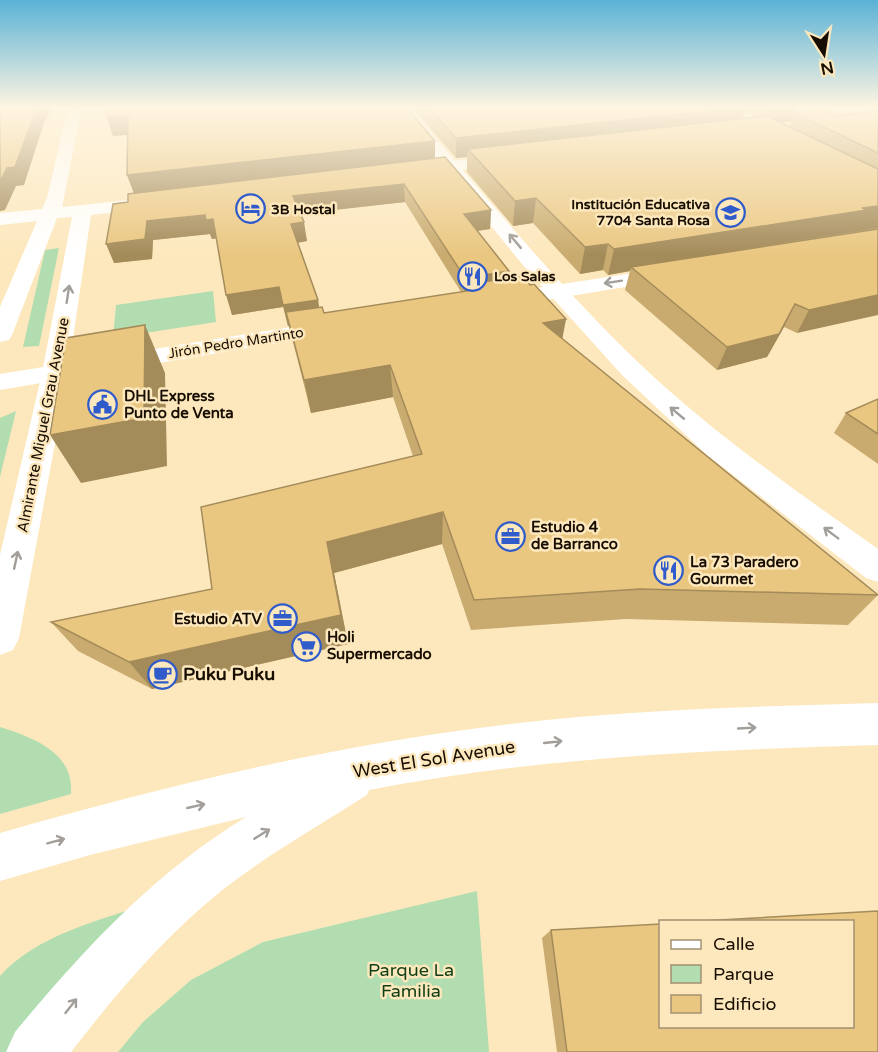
<svg xmlns="http://www.w3.org/2000/svg" width="878" height="1052" font-family="'Varela Round',sans-serif">
<rect width="100%" height="100%" fill="#fde8be"/>
<path fill="#b1ddb0" d="M59,248L39,346L23,347L45,250Z
M213,291L216,322L113,338L116,305Z
M16,411L0,477V418Z
M0,727C34,738 74,752 71,794L0,814Z
M477,891L489,1052H118L143,1022L191,980L263,942Z
M149,904L14,1052H0V976C37,935 99,920 149,904Z"/>
<g fill="none" stroke-linecap="round" stroke-linejoin="round">
<path fill="#fff" fill-rule="evenodd" d="M512,154L520,159L518,162L452,171L444,166L452,161Z
M672,267L680,268L683,273L680,278L498,308L490,306L487,301L490,296L498,294Z
M334,320L342,322L346,327L342,332L0,390V374Z"/>
<path fill="#fff" fill-rule="evenodd" d="M68,107H82L62,207L158,197L164,198L167,202L164,206L158,207L91,215L68,373L19,638L13,650L0,655V555L42,373L72,217L57,218L12,335L9,340L0,342V307L37,221L0,225V213L42,209L47,198Z
M394,107H409C484,194 557,285 641,365C714,434 796,491 878,549V582L866,578L707,455L622,375L522,264Z
M878,703V745C707,750 537,757 369,790L367,795C318,826 267,855 221,891C164,937 116,994 71,1052H6L15,1032C83,950 154,873 246,817L90,855L0,881V833C156,788 318,749 479,728C611,710 745,707 878,703Z"/>
</g>
<path fill="#c9ab6f" fill-rule="evenodd" d="M108,107L435,141V158L491,210L490,229L477,231L508,278L530,285L566,319L562,339L878,595L848,625L626,619L471,630L442,544L334,573L348,644L152,689L78,651L51,622L212,589L413,456L393,397L311,413L289,326H288L283,307L232,315L217,238L212,239L210,234L153,240L152,259L114,263L128,202L134,193L127,175L128,135L113,136ZM405,202L461,292L324,313L319,307L318,300L298,243L307,241L300,214Z
M412,107H798L796,113L837,116L878,111V228L797,333L784,327L767,357L717,370L625,290L630,271L608,275L603,270L580,274L533,223L513,226L467,172V157L456,158ZM745,112L754,117L743,118ZM792,121L790,126L780,122Z
M878,399V464L834,433L846,413Z
M551,930L878,1052H557L542,938Z"/>
<path fill="#a48b5a" d="M37,107H53L44,123L24,185L16,186L5,210L0,211V182Z
M746,107L740,127L468,149L467,157L456,158V138Z
M771,107H798L792,121L765,124Z
M128,115L135,134L113,136L106,116Z
M435,141V161L135,196L127,175Z
M404,184L405,202L296,214L293,196Z
M536,198L533,223L513,226L515,201Z
M878,206V228L631,267L630,271L608,275L614,249Z
M491,210L490,229L463,233L464,214Z
M205,215L213,219L219,238L212,239L210,234L153,240L152,259L114,263L106,244L147,221Z
M304,222L307,241L294,243L291,224Z
M608,244L603,270L580,274L585,247Z
M509,271L507,291L480,289L476,283V296L464,298L465,278Z
M279,287L283,307L232,315L226,295Z
M878,295V315L797,333L809,310Z
M318,300L321,321L286,312L289,326H288L283,305Z
M795,304L784,327L767,357L717,370L727,347Z
M566,319L560,351L543,323Z
M145,325L165,373L167,466L81,483L50,435Z
M390,365L393,397L311,413L304,380Z
M443,512L442,544L334,573L348,644L152,689L129,662L327,542Z"/>
<path fill="#eac781" stroke="#a48b5a" stroke-width="1.5" d="M0,107H37L15,167L7,168L0,182Z
M108,107H406L435,141L127,175L128,115L106,116Z
M428,107H746L456,138Z
M823,110L837,116L878,111V153L795,113Z
M767,116L878,169V206L862,208L867,210L614,249L608,244L585,247L536,198L515,201L468,149Z
M445,157L491,210L464,214L509,271L465,278L404,184L293,196L304,222L291,224L318,300L283,305L279,287L226,295L213,219L206,220L205,215L147,221L145,239L106,244L113,204L128,202V194Z
M878,229V295L809,310L795,304L779,334L727,347L631,267Z
M523,276L530,285L534,284L566,319L543,323L878,595L640,589L474,600L443,512L327,542L341,615L129,662L51,622L212,589L201,507L422,454L390,365L304,380L286,312L322,307L324,313L480,289L476,283Z
M145,325L144,418L50,435L66,338Z
M878,399V434L846,413Z
M878,911V1052H567L551,930L660,924V1026H852V921H701Z"/>
<defs><path id="oneway-shaft" d="M-6 0H5M1.5-3L5.5 0L1.5 3" fill="none" stroke-width="1.6" stroke-linecap="round" stroke-linejoin="round" transform="scale(1.5)"/></defs>
<g stroke="#a29e99">
<use href="#oneway-shaft" transform="translate(515 241) rotate(-130)"/>
<use href="#oneway-shaft" transform="translate(613 282) rotate(171)"/>
<use href="#oneway-shaft" transform="translate(68 294) rotate(-81)"/>
<use href="#oneway-shaft" transform="translate(677 413) rotate(-140)"/>
<use href="#oneway-shaft" transform="translate(831 533) rotate(-143)"/>
<use href="#oneway-shaft" transform="translate(16 560) rotate(-78)"/>
<use href="#oneway-shaft" transform="translate(747 728) rotate(-3)"/>
<use href="#oneway-shaft" transform="translate(553 742) rotate(-6)"/>
<use href="#oneway-shaft" transform="translate(196 806) rotate(-13)"/>
<use href="#oneway-shaft" transform="translate(262 834) rotate(-32)"/>
<use href="#oneway-shaft" transform="translate(56 841) rotate(-15)"/>
<use href="#oneway-shaft" transform="translate(71 1006) rotate(-52)"/>
</g>
<linearGradient id="sky" x2="0" y2="1"><stop stop-color="#5ab2d6"/><stop offset="0.42" stop-color="#fef5e2"/><stop offset="1" stop-color="#fef5e2" stop-opacity="0"/></linearGradient>
<rect width="878" height="255" fill="url(#sky)"/>
<defs>
<symbol id="hotel-ring" viewBox="-11 -11 22 22"><circle r="9.5" fill="#fde8be" stroke="#305bca" stroke-width="1.5"/><path d="M-6-4.5h1.5V1H6V5H4.5V3h-9V5H-6ZM-4 0a1.8 1.8 0 1 1 3.6 0ZM.5 0V-2.5h3Q6-2.5 6 0Z" fill="#305bca"/></symbol>
<symbol id="school-ring" viewBox="-11 -11 22 22"><circle r="9.5" fill="#fde8be" stroke="#305bca" stroke-width="1.5"/><path d="M0-5L7-2L0 1L-7-2ZM-4 1L0 2.5L4 1V4Q0 6-4 4Z" fill="#305bca"/></symbol>
<symbol id="restaurant-ring" viewBox="-11 -11 22 22"><circle r="9.5" fill="#fde8be" stroke="#305bca" stroke-width="1.5"/><path d="M-5-6h1v4h1v-4h1v4h1v-4h1v5L-1.5 .5V6h-2V.5L-5-1ZM5-6V6H3V1.5H1.5Q1.5-4 5-6Z" fill="#305bca"/></symbol>
<symbol id="civic-ring" viewBox="-11 -11 22 22"><circle r="9.5" fill="#fde8be" stroke="#305bca" stroke-width="1.5"/><path d="M-.6-6.5H3V-4.5H.6V-3L4-1V1h2V6H-6V1h2V-1L-.6-3ZM-1.2 2.5V6h2.4V2.5Z" fill="#305bca"/></symbol>
<symbol id="office-ring" viewBox="-11 -11 22 22"><circle r="9.5" fill="#fde8be" stroke="#305bca" stroke-width="1.5"/><path d="M-6-3h4V-5.5h4V-3h4V5H-6ZM-1-4.5V-3h2v-1.5ZM-6 0V1H6V0Z" fill="#305bca"/></symbol>
<symbol id="supermarket-ring" viewBox="-11 -11 22 22"><circle r="9.5" fill="#fde8be" stroke="#305bca" stroke-width="1.5"/><path d="M-6-5.5h2.5l.6 2H6L4.5 2H-2.5L-4.4-4H-6ZM-1.5 3.2a1.3 1.3 0 1 0 .1 0ZM3 3.2a1.3 1.3 0 1 0 .1 0Z" fill="#305bca"/></symbol>
<symbol id="cafe-ring" viewBox="-11 -11 22 22"><circle r="9.5" fill="#fde8be" stroke="#305bca" stroke-width="1.5"/><path d="M-5.5-4.5H6V0H3Q3 3.5 0 3.5H-2.5Q-5.5 3.5-5.5 0ZM3-3.2v2h1.7v-2ZM-6 4.5H4V6H-6Z" fill="#305bca"/></symbol>
</defs>
<g fill-rule="evenodd">
<use href="#hotel-ring" x="234" y="192" width="33" height="33"/>
<use href="#school-ring" x="714" y="196" width="33" height="33"/>
<use href="#restaurant-ring" x="456" y="260" width="33" height="33"/>
<use href="#civic-ring" x="86" y="388" width="33" height="33"/>
<use href="#office-ring" x="494" y="520" width="33" height="33"/>
<use href="#restaurant-ring" x="652" y="554" width="33" height="33"/>
<use href="#office-ring" x="266" y="602" width="33" height="33"/>
<use href="#supermarket-ring" x="290" y="630" width="33" height="33"/>
<use href="#cafe-ring" x="146" y="658" width="33" height="33"/>
</g>
<g text-anchor="middle" dominant-baseline="central" stroke-width="5" stroke-linejoin="round" paint-order="stroke">
<g font-size="14" font-weight="bold" fill="#170d00" stroke="#fde8be" text-anchor="start">
<text x="710" y="204" text-anchor="end">Institución Educativa<tspan x="710" dy="16">7704 Santa Rosa</tspan></text>
<text x="271" y="209">3B Hostal</text>
<text x="494" y="276">Los Salas</text>
</g>
<g font-size="14" fill="#170d00" stroke="#fde8be">
<text transform="translate(236 343) rotate(-9)">Jirón Pedro Martinto</text>
</g>
<g font-size="15" font-weight="bold" fill="#170d00" stroke="#fde8be" text-anchor="start">
<text x="124" y="396">DHL Express<tspan x="124" dy="17">Punto de Venta</tspan></text>
<text x="531" y="527">Estudio 4<tspan x="531" dy="17">de Barranco</tspan></text>
<text x="690" y="562">La 73 Paradero<tspan x="690" dy="17">Gourmet</tspan></text>
<text x="262" y="619" text-anchor="end">Estudio ATV</text>
<text x="327" y="637">Holi<tspan x="327" dy="17">Supermercado</tspan></text>
</g>
<g font-size="15" fill="#170d00" stroke="#fde8be">
<text transform="translate(43 425) rotate(-79)">Almirante Miguel Grau Avenue</text>
</g>
<g font-size="18" font-weight="bold" fill="#170d00" stroke="#fde8be" text-anchor="start">
<text x="183" y="674">Puku Puku</text>
</g>
<g font-size="18" fill="#170d00" stroke="#fde8be">
<text transform="translate(434 759) rotate(-9)">West El Sol Avenue</text>
</g>
<g font-size="18" fill="#103e14" stroke="#fde8be">
<text x="411" y="970">Parque La<tspan x="411" dy="21">Familia</tspan></text>
</g>
</g>
<rect x="659" y="920" width="195" height="108" fill="#fde8be" stroke="#a19072" stroke-width="1.5"/>
<rect x="671" y="940" width="30" height="9" fill="#ffffff" stroke="#a19072" stroke-width="1.5"/>
<text x="713" y="950" font-size="18" fill="#170d00">Calle</text>
<rect x="671" y="965" width="30" height="18" fill="#b1ddb0" stroke="#a19072" stroke-width="1.5"/>
<text x="713" y="980" font-size="18" fill="#170d00">Parque</text>
<rect x="671" y="995" width="30" height="18" fill="#eac781" stroke="#a19072" stroke-width="1.5"/>
<text x="713" y="1010" font-size="18" fill="#170d00">Edificio</text>
<g transform="translate(824 54) rotate(168)" stroke="#fde8be" stroke-width="4.5" paint-order="stroke">
<path d="M0-4.5L10 22L0 15L-10 22Z" fill="#170d00"/>
<text y="-9" font-size="16" font-weight="bold" text-anchor="middle" fill="#170d00">N</text>
</g>
</svg>
